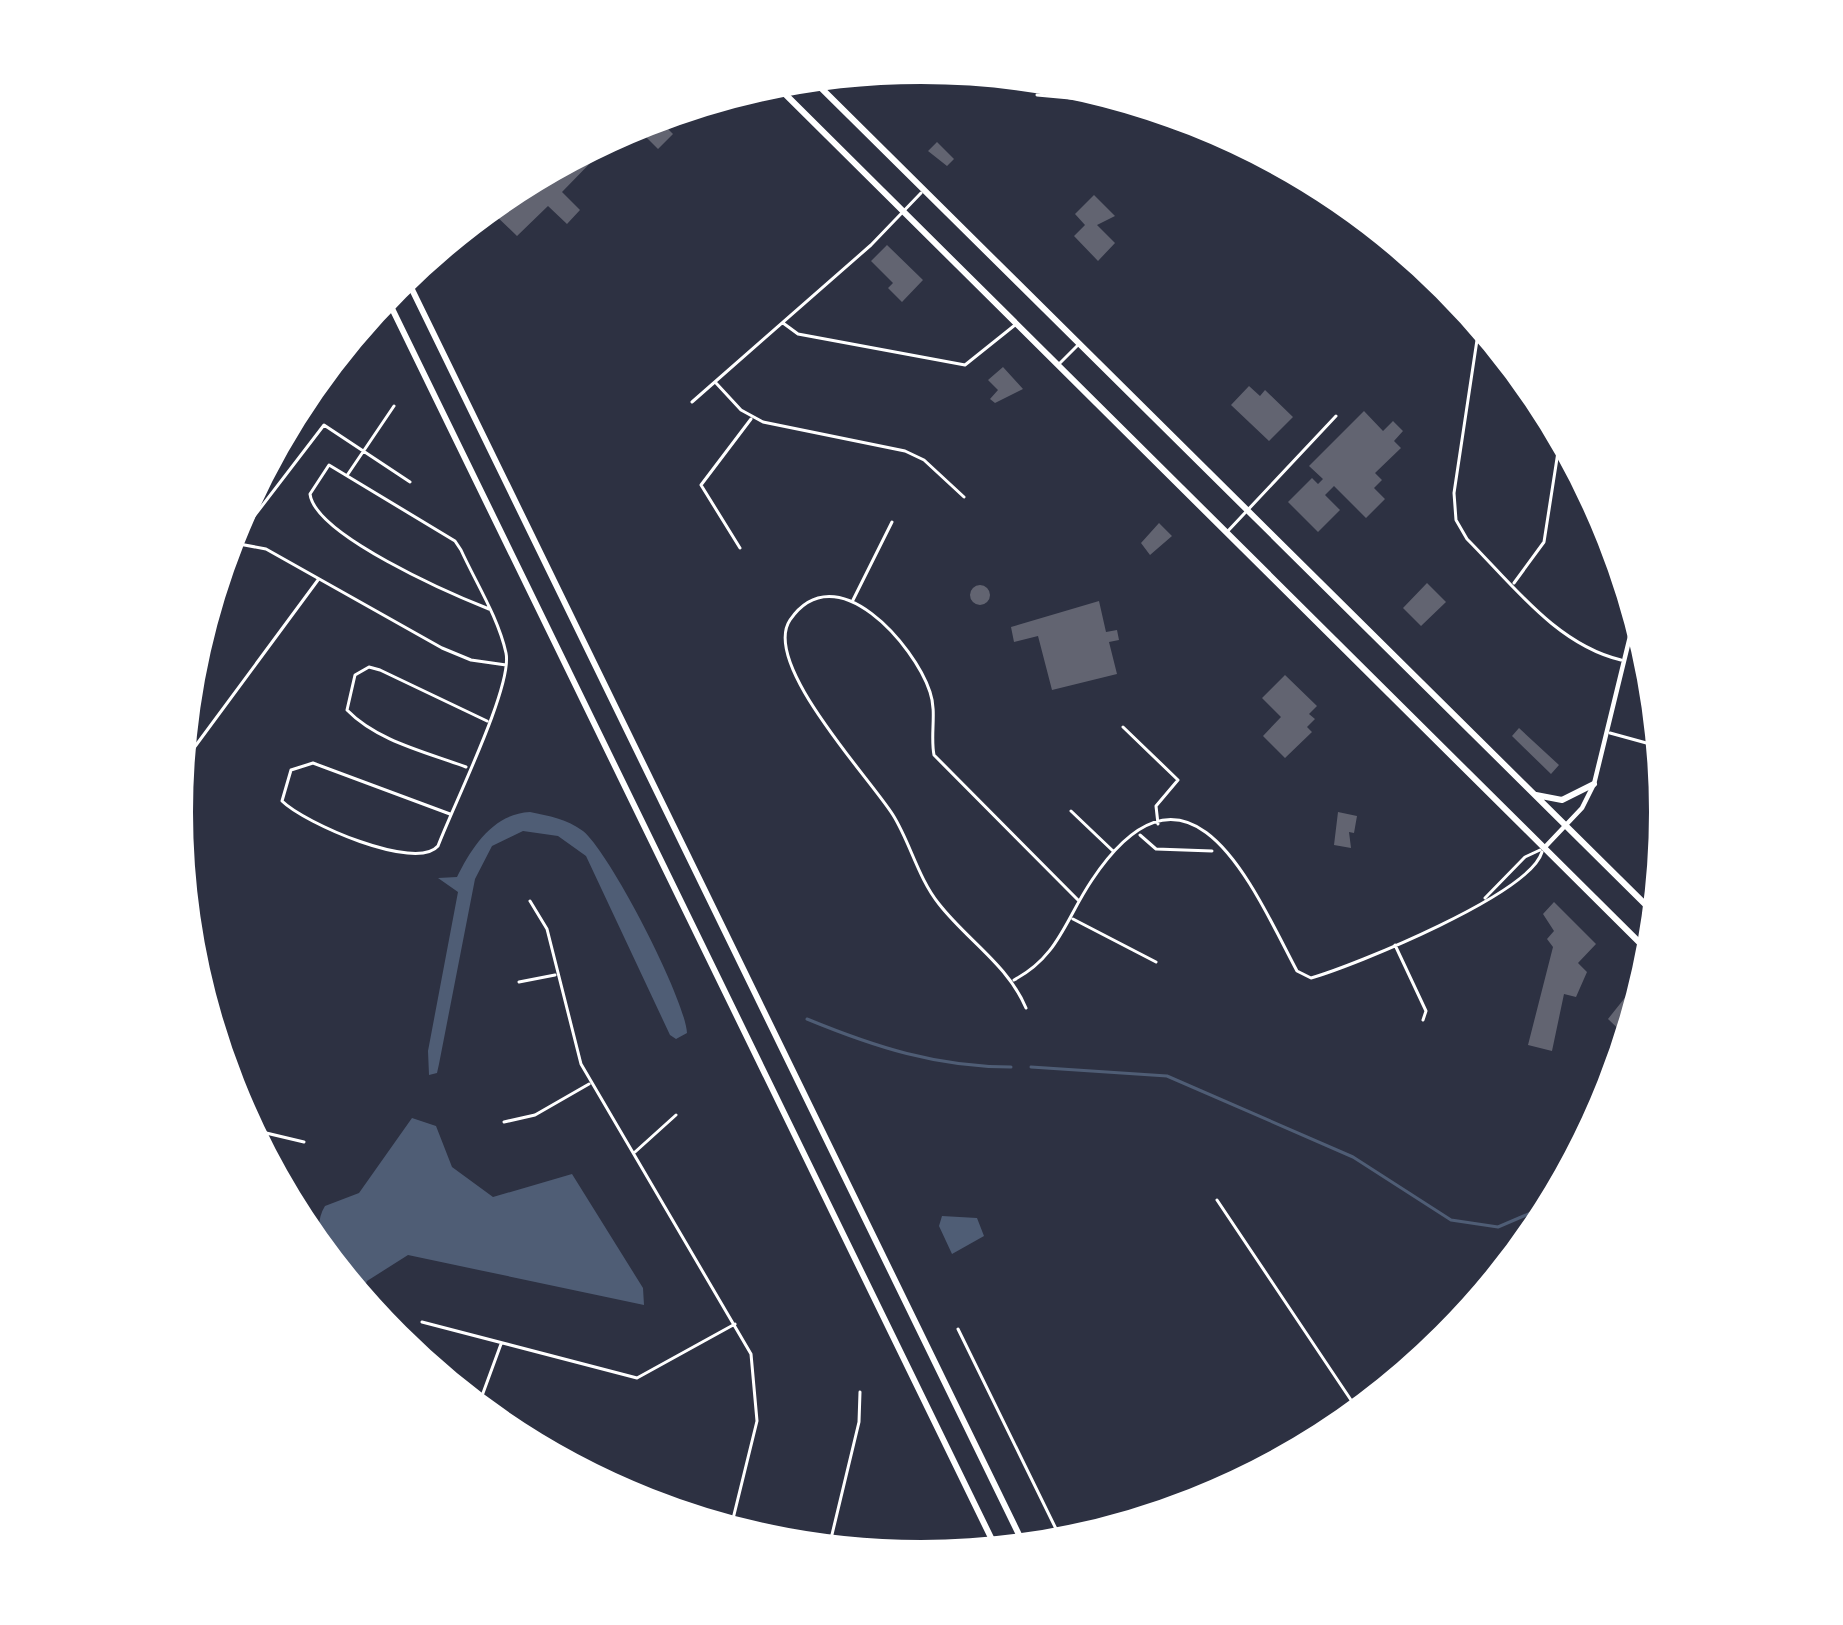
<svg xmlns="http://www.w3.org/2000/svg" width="1843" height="1625" font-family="'Work Sans',sans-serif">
<rect width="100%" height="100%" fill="#2d3142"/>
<path fill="#4f5d75" d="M530,812C549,816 567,819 583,831C610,853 685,998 687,1033L676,1039L670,1035L586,856L558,836L523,831L492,846L475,879L439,1064L437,1073L429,1075L428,1051L458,892L438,878L457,877C472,847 493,814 530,812Z
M412,1118L436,1126L452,1167L493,1197L572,1174L643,1288L644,1305L408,1255L367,1281L359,1299C341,1272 305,1239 325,1206L359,1193Z
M942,1216L977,1218L984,1236L952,1254L939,1226Z"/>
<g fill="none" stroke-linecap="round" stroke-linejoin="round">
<path stroke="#4f5d75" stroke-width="3" d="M807,1019C875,1047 937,1067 1011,1067
M1031,1067L1167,1076L1353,1157L1451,1220L1498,1227L1547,1206"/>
</g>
<path fill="#626471" d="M652,113L673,134L658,149L630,121Z
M937,142L954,159L947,166L928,151Z
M592,145L600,153L562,192L580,210L567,224L548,206L517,236L492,212Z
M1094,195L1115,216L1097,225L1115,243L1098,261L1074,236L1085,225L1075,214Z
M887,245L923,280L902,302L888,288L893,283L871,261Z
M1003,367L1023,389L995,403L990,399L998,390L988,380Z
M1249,386L1260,396L1265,390L1293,417L1269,441L1231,405Z
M1364,411L1383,431L1393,421L1403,431L1394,441L1401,448L1375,473L1382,480L1374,488L1385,499L1366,518L1334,486L1325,495L1340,510L1318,532L1288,502L1312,478L1318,484L1323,479L1309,466Z
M1159,523L1172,536L1150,555L1141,543Z
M1427,583L1446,602L1421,626L1403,608Z
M970 595a10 10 0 1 1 20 0a10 10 0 1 1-20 0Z
M1099,601L1106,632L1117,630L1119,640L1109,642L1117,674L1052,690L1038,636L1014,642L1011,627Z
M1285,675L1317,706L1309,714L1315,719L1307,727L1312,732L1285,758L1263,736L1281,717L1262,698Z
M1519,728L1559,765L1551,774L1512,736Z
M1338,812L1357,816L1354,833L1349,832L1351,848L1334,845Z
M1554,902L1596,944L1578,963L1587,972L1576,997L1564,994L1552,1051L1528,1045L1553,947L1547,939L1554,931L1543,914Z
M1635,985L1639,989L1629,1039L1608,1019Z"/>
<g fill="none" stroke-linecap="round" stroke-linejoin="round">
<path stroke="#fff" stroke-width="3" d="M1037,95L1146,105
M1480,320L1454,493L1456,520L1467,539C1512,584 1557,645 1621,660
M783,323L798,334L965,365L1015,325
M1059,364L1078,345
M716,383L741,410L763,422L905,451L924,460L964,497
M692,402L871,245L921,193
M348,474L394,406
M1227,532L1336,416
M223,541L266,549L442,648L471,660L506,665
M740,548L701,485L751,419
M219,562L324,425L410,482
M1514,583L1544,542L1560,439
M853,600L892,522
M1123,727L1178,780L1156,806L1158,824
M1610,733L1661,747
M188,756L318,580
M466,767C426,752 377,741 347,710L355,675L369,667L380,670L487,721
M1071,811L1113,851
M450,814L313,763L291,770L282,801C304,823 416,872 438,846C453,806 513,686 506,653C498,617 476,583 461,550L455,541L329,465L310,494C315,535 451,594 489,609
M1140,835L1156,849L1212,851
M1485,898L1525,857L1540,850
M530,901L547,929L581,1064L751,1354L757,1421L731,1527
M1073,919L1156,962
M1395,945L1426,1011L1423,1020
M1014,980C1059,956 1065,920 1092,880C1190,734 1253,888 1297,971L1311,978C1356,965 1530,894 1542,852
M519,982L555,975
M1026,1008C1008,965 967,940 939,904C918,878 910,842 893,815C869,777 761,663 790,620C836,553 915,646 930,692C937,712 930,735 934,755L1079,901
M504,1122L535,1115L589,1084
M245,1128L304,1142
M635,1152L676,1115
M1217,1200L1357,1409
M422,1322L637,1378L735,1324
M958,1329L1060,1537
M479,1404L501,1344
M663,1496L680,1509L732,1523
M829,1547L859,1422L860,1392"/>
<path stroke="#fff" stroke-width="4.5" d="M1546,846L1582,808L1594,784L1635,616"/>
<path stroke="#fff" stroke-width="6" d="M814,81L1654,913
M779,88L1647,950
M1536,795L1562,800L1594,784"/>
<path stroke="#fff" stroke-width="6" d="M403,271L1024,1545
M383,290L997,1550"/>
</g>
<path d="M0 0H1843V1625H0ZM190 812a731 731 0 1 1 1462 0a731 731 0 1 1-1462 0Z" fill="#fff" fill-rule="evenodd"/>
<path fill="none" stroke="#fff" stroke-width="6" d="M190 812a731 731 0 1 1 1462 0a731 731 0 1 1-1462 0Z"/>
</svg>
